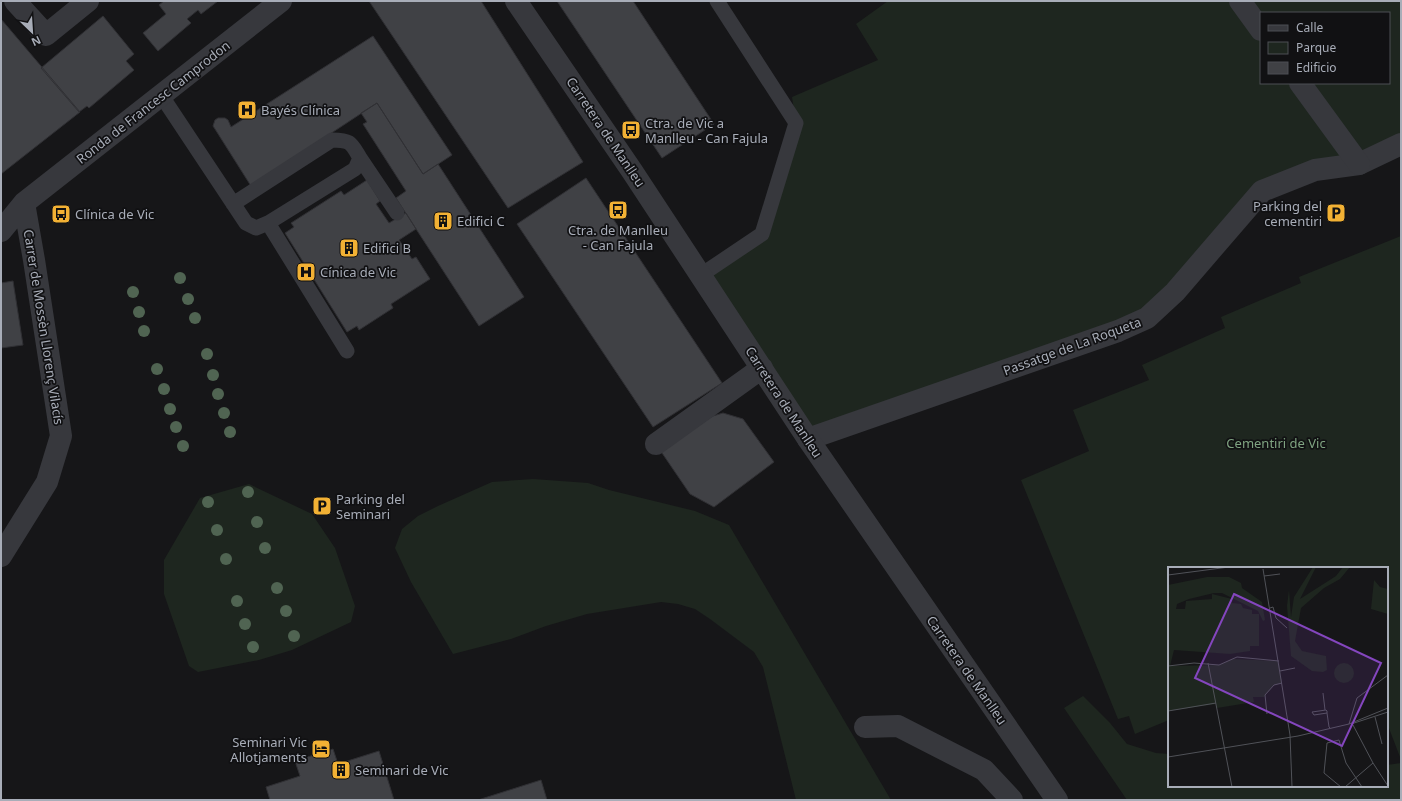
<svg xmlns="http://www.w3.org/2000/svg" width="1402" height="801" font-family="'Noto Sans',sans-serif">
<rect width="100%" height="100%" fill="#161618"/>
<path fill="#1e261f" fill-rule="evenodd" d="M888,1H1401V144L1262,191L1147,318L808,439L701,275L762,234L796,123L792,97L878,60L856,24ZM1261,13H1389V83H1261Z
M1401,236V756L1400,757L1387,723V568H1169V720L1135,734L1129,716L1118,719L1021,480L1089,451L1073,410L1149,380L1142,365L1225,328L1221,317L1301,283L1299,277Z
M533,479L588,483L609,490L695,511L729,525L891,800H796L763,667L754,652L710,619L695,609L678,604L661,602L587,614L546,626L511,639L453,654L411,582L395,548L402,529L418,516L438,506L492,482Z
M249,484L312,514L335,548L355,606L351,622L292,650L259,660L198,672L189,666L164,594V560L200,498Z
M1083,696L1110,723L1127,744L1156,753L1169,754V786H1387V765L1401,763V800H1127L1064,708Z"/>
<path fill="#404145" stroke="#303034" d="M164,1H218L201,14L198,10L187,19L191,23L158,51L143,33L166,14L159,5Z
M369,1H481L583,162L508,208Z
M557,1H633L714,124L662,158Z
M103,16L134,54L126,61L134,70L89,108L87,106L79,112L41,68Z
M1,19L80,112L1,174Z
M373,36L452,155L423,174L377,103L251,186L215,129L213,126L215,120L218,118H225L228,120L231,127Z
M377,103L423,174L438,164L524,297L479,326L396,198L406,191L363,124L367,122L361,113Z
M586,178L722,383L653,427L517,224Z
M367,180L380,201L376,204L389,223L406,213L416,229L399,240L412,259L416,257L430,279L391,304L393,308L359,330L357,326L347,332L285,233L294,227L291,223L341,191L344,195Z
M13,281L23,345L1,348V283Z
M723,413L743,419L774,462L714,507L690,494L660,450L713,416Z
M333,749L338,764L379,751L394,800H270L266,787L300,776L295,761Z
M541,780L547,800H478Z"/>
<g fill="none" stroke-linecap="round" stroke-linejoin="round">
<path stroke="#37383d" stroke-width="15" d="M161,95L169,107L246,223L256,228L268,223L355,169L360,158C351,143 351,140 332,140L233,204
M360,158L397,213
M268,223L347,351
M701,275L762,234L796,123L717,1"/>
<path stroke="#37383d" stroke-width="22" d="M808,439L1118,331L1147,318L1175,292L1262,191L1315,170L1359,164L1401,144"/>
<path stroke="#37383d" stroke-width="22" d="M15,1L46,35L88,1
M516,1L632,171L808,439L1057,800
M1240,1L1261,30
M1300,83L1359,164
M1,231L24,203L281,1
M656,444L762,368
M1,556L47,482L61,436L34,260L24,203
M865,727L898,726L984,770L1012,800"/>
</g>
<g fill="#506452">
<circle cx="180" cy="278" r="6"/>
<circle cx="133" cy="292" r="6"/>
<circle cx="188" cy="299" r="6"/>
<circle cx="139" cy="312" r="6"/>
<circle cx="195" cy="318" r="6"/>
<circle cx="144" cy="331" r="6"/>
<circle cx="207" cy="354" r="6"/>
<circle cx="157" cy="369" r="6"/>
<circle cx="213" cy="375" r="6"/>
<circle cx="164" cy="389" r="6"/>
<circle cx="218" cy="394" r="6"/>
<circle cx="170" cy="409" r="6"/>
<circle cx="224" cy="413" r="6"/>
<circle cx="176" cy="427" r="6"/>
<circle cx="230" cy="432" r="6"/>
<circle cx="183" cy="446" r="6"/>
<circle cx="248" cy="492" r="6"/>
<circle cx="208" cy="502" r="6"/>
<circle cx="257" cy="522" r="6"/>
<circle cx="217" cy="530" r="6"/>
<circle cx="265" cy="548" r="6"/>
<circle cx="226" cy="559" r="6"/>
<circle cx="277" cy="588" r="6"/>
<circle cx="237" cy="601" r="6"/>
<circle cx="286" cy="611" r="6"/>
<circle cx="245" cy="624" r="6"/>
<circle cx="294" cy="636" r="6"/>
<circle cx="253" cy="647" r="6"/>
</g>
<defs>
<symbol id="hospital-square" viewBox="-11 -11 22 22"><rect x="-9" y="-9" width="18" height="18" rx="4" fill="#f2b134" stroke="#111113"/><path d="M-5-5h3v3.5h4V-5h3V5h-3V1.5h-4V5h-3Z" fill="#111"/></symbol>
<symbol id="bus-square" viewBox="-11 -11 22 22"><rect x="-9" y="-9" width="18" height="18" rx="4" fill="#f2b134" stroke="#111113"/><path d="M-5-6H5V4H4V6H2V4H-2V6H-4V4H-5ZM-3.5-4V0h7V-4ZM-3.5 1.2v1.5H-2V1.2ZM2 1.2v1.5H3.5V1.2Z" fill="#111"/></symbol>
<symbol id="parking-square" viewBox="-11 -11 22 22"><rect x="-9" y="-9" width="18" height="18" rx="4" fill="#f2b134" stroke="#111113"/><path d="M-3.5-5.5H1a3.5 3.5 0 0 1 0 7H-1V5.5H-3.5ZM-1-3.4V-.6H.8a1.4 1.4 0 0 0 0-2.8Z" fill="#111"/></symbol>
<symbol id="building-square" viewBox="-11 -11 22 22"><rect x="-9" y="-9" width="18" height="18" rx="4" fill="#f2b134" stroke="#111113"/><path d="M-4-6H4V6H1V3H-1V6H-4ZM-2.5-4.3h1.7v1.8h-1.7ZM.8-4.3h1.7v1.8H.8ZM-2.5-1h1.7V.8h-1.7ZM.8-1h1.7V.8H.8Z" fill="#111"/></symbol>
<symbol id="hotel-square" viewBox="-11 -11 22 22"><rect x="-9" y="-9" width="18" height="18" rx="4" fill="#f2b134" stroke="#111113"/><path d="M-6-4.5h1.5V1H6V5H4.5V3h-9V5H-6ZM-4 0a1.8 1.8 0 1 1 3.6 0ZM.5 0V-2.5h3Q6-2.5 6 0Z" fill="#111"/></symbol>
</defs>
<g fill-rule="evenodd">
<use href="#hospital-square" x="236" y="99" width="22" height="22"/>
<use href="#bus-square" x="620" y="119" width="22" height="22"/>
<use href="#bus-square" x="607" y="199" width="22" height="22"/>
<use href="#parking-square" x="1325" y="202" width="22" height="22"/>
<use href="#bus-square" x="50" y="203" width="22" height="22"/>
<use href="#building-square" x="432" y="210" width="22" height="22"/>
<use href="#building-square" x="338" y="237" width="22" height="22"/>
<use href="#hospital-square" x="295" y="261" width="22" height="22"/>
<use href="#parking-square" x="311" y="495" width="22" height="22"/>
<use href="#hotel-square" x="310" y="738" width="22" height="22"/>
<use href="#building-square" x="330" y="759" width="22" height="22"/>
</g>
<g text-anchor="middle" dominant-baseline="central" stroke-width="3.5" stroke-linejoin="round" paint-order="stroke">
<g font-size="13" fill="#a8adb8" stroke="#111113">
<text transform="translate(153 102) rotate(-38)">Ronda de Francesc Camprodon</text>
<text transform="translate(606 132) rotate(56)">Carretera de Manlleu</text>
<text transform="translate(44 327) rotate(81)">Carrer de Mossèn Llorenç Vilacís</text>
<text transform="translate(1072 346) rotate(-20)">Passatge de La Roqueta</text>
<text transform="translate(784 402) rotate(57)">Carretera de Manlleu</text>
<text transform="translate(967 670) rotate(55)">Carretera de Manlleu</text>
</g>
<g font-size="13" fill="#a8adb8" stroke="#111113" text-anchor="start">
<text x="261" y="110">Bayés Clínica</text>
<text x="645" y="123">Ctra. de Vic a<tspan x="645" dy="15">Manlleu - Can Fajula</tspan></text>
<text x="1322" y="206" text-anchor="end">Parking del<tspan x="1322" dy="15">cementiri</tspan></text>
<text x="75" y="214">Clínica de Vic</text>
<text x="457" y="221">Edifici C</text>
<text x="618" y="230" text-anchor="middle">Ctra. de Manlleu<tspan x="618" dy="15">- Can Fajula</tspan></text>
<text x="363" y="248">Edifici B</text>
<text x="320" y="272">Cínica de Vic</text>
<text x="336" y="499">Parking del<tspan x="336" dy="15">Seminari</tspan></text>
<text x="307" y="742" text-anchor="end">Seminari Vic<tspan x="307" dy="15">Allotjaments</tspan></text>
<text x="355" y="770">Seminari de Vic</text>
</g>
<g font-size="13" fill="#7fa381" stroke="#111113">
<text x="1276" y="443">Cementiri de Vic</text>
</g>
</g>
<g transform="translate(1168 567)">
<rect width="220" height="220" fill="#161618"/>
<path d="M145,0H148L132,32L168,9L175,0H182L172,12L156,21L133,41L127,74L134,84L158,89L159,103L155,105L144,104L123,89L119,39L121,23L123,50L126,30ZM39,10H61L73,16L74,21L94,35L97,53L95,54L90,44L54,26H46L21,32L9,37L8,42H17L18,34L44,32V27L64,32V36L73,37L75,41L84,43V47H91V79H82V84L62,87L6,83L2,99L51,98L65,92L111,94L114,116L106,118L96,130H85L86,135L49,141L48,137L0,144V18ZM206,13L212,20L220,22V47L203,42ZM166 106a10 10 0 1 1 20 0a10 10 0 1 1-20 0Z" fill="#1e261f"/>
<path fill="none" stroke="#505258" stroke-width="1" d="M95,2L122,168L124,220M0,8L61,0M96,9L112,7M102,41L105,40L108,51L119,61M40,96L64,220M0,99L26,96L51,98L69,90L111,94M112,104L127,101M155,126L157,143M0,144L48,136M159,146L146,148L144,145L158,143L159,144V146L161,160L162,161M99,147L97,128L106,118L114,116M207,150L214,177M181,157L189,131L220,108M183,157L220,145M185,158L205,196L220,219M0,190L130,169L181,157L220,141M173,220L156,206L159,176L171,173L178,196L194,220M177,220L205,196"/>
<path fill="#8446be" fill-opacity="0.15" stroke="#8446be" stroke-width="2" d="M66,27L213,96L174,179L27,111Z"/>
<rect width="220" height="220" fill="none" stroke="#a8adb8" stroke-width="2"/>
</g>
<rect width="1402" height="801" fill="none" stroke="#a8adb8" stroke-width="4"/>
<rect x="1260" y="12" width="130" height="72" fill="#111113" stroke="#4d4f55"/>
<rect x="1268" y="25" width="20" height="6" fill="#37383d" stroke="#4d4f55"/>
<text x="1296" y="32" font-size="12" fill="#a8adb8">Calle</text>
<rect x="1268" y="42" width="20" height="12" fill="#1e261f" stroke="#4d4f55"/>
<text x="1296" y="52" font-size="12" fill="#a8adb8">Parque</text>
<rect x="1268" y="62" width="20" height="12" fill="#404145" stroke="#4d4f55"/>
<text x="1296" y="72" font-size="12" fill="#a8adb8">Edificio</text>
<g transform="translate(32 32) rotate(155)" stroke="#111113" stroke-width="3" paint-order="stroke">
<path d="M0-3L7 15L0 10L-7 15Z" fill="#a8adb8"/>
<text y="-6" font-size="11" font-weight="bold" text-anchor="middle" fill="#a8adb8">N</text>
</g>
</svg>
